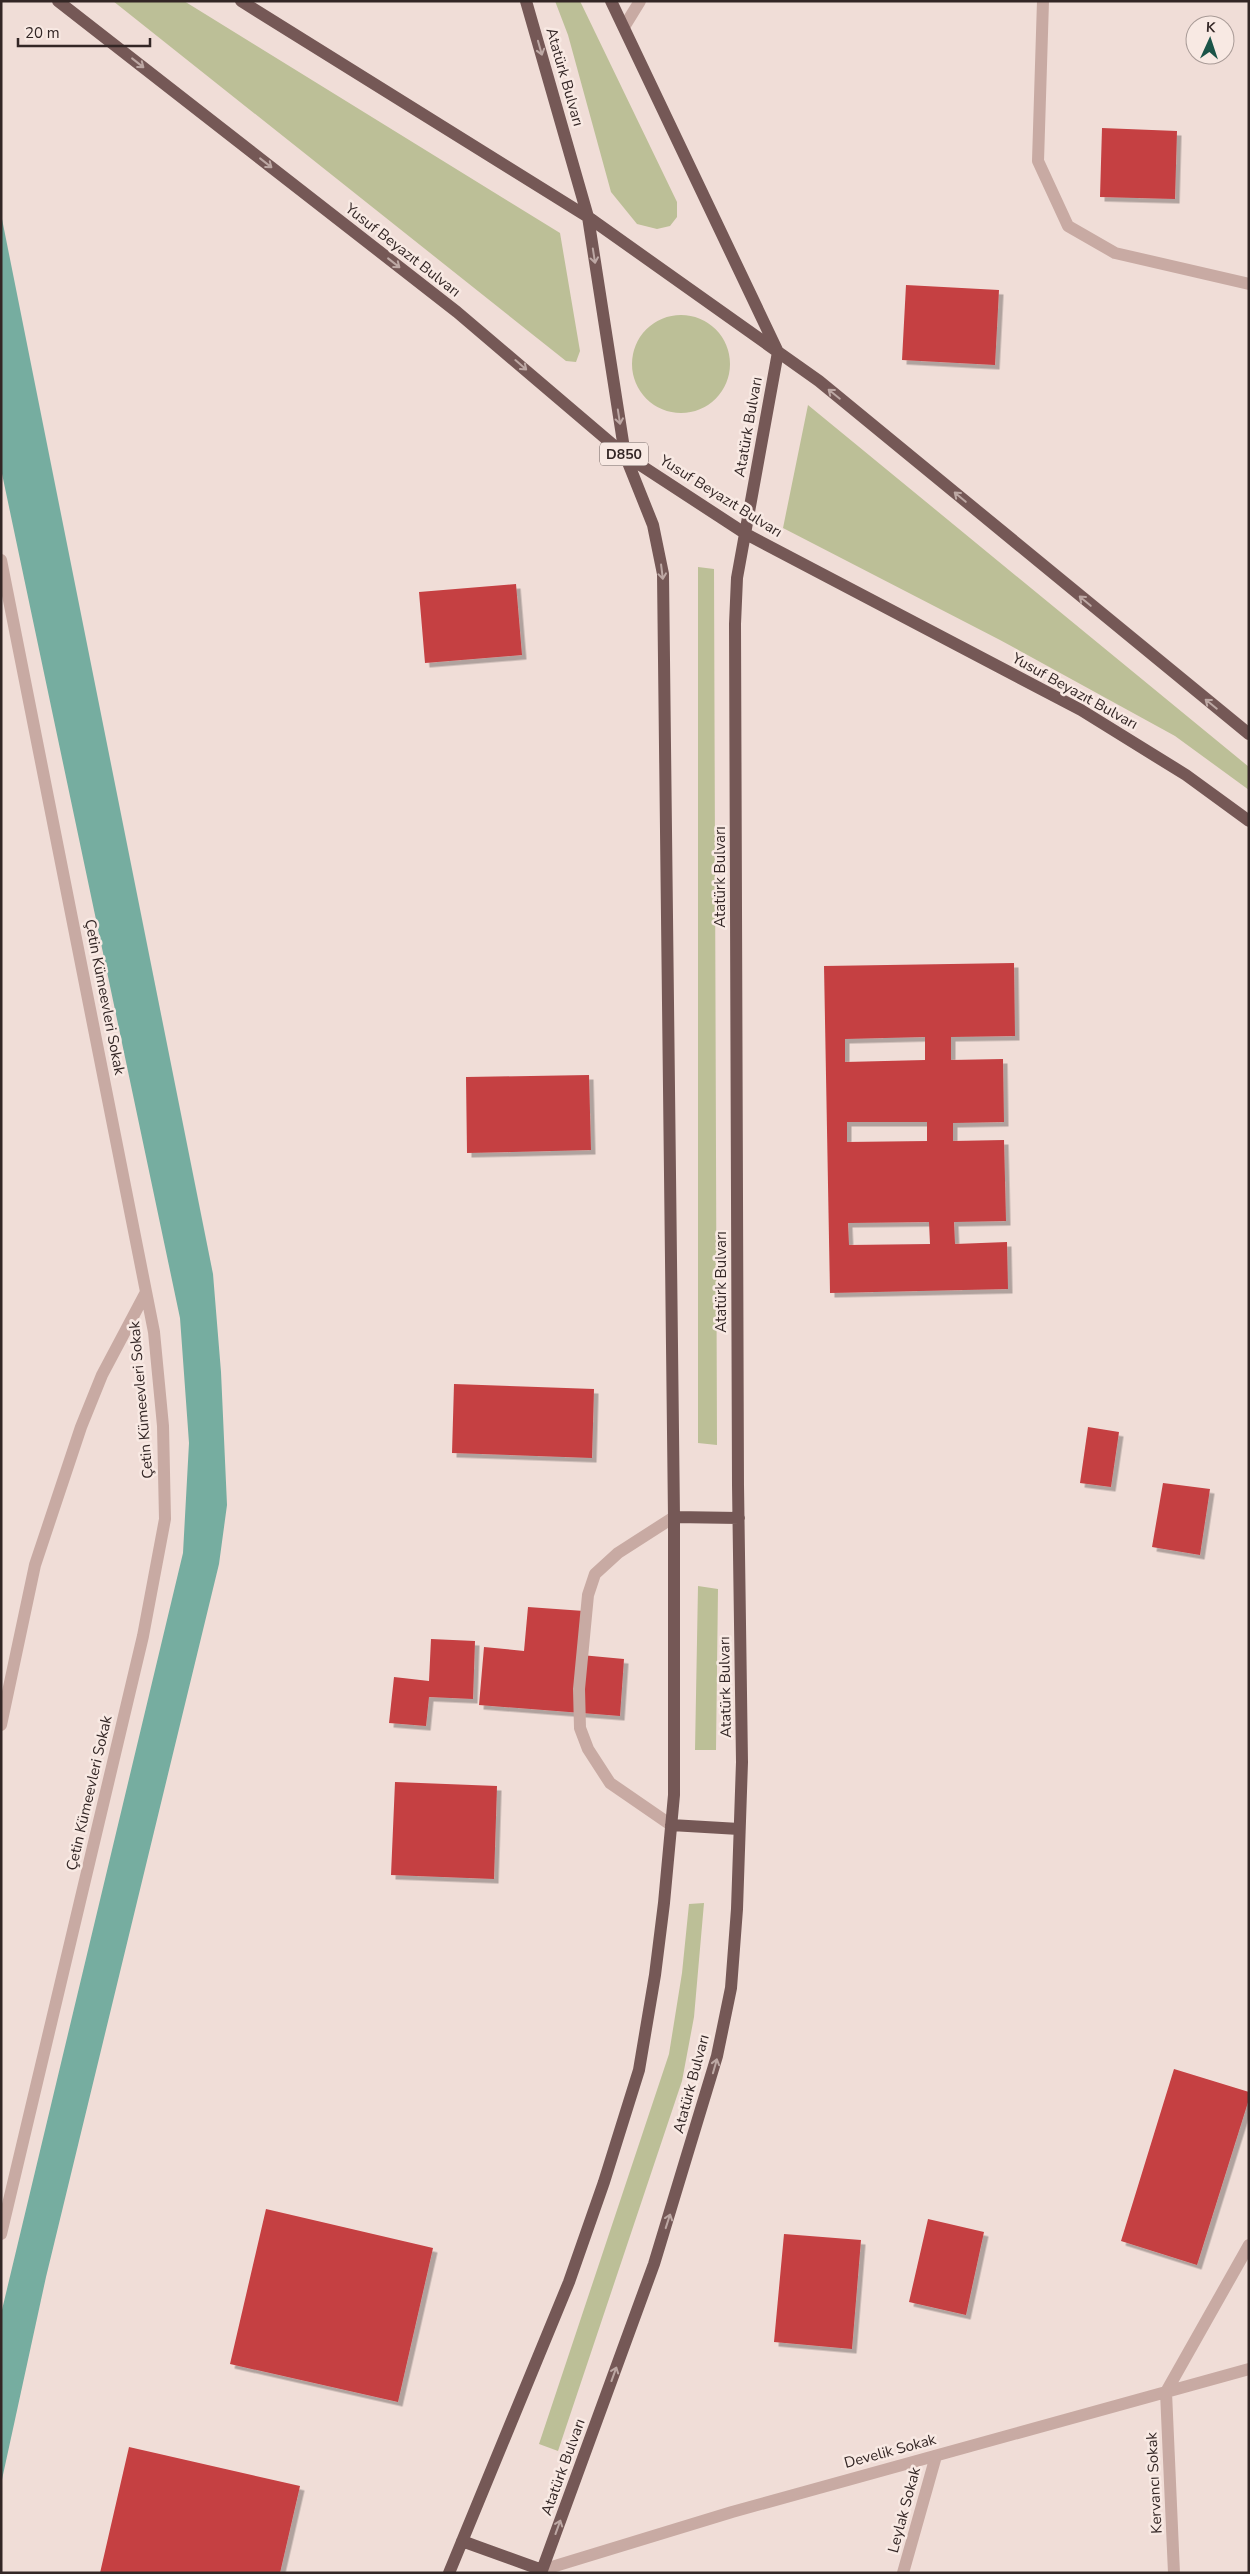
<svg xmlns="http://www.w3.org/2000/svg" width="1250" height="2574" font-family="'Nunito Sans',sans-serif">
<defs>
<filter id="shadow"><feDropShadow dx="4.5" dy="4.5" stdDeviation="0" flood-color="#0004"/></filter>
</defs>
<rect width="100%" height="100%" fill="#f0ddd7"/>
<path fill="#bcbf97" d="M113,1H184L560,233L580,351L576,362L566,361Z
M555,1H580L677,202V217L670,226L657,229L637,224L611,192L568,35Z
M632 364a49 49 0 1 1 98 0a49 49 0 1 1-98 0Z
M808,405L1249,767V790L1175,736L1000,640L783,528Z
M698,567L714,569L717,1445L698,1443Z
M698,1586L718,1589L716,1750H695Z
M704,1903L694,2017L682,2081L558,2451L539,2444L669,2054L682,1973L689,1904Z"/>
<path fill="#76ada0" d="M1,214L213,1274L221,1372L227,1505L219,1564L46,2277L1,2484V2314L183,1553L189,1443L180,1318L1,469Z"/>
<path fill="#c54043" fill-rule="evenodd" filter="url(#shadow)" d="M1102,128L1177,131L1175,199L1100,197Z
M906,285L999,290L995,365L902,360Z
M516,584L522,655L425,663L419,592Z
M1014,963L1015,1036L951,1037V1060L1003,1059L1004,1122L953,1123V1141L1004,1140L1006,1221L954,1222L955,1244L1007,1242L1008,1289L830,1293L824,966ZM925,1037V1060L845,1062V1039ZM847,1122H927V1141L847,1142ZM929,1222L930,1244L849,1245L848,1223Z
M589,1075L591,1150L467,1153L466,1077Z
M454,1384L594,1389L592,1458L452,1453Z
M1088,1427L1119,1432L1111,1487L1080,1483Z
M1163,1483L1210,1489L1200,1555L1152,1547Z
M528,1607L584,1611L581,1655L624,1659L620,1716L479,1705L484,1647L524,1651Z
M431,1639L475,1641L473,1699L429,1697L426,1726L389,1723L394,1677L429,1681Z
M395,1782L497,1786L494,1879L391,1875Z
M1174,2069L1249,2092V2099L1197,2265L1121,2241Z
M266,2209L433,2248L398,2402L230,2364Z
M928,2219L984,2232L966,2315L909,2302Z
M784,2234L861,2240L852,2349L774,2342Z
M129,2447L300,2486L280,2573H100Z"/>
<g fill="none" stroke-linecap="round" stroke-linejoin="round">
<path stroke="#c8aaa3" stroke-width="12" d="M1043,1L1038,161L1068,226L1115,253L1249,284
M624,27L640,1
M1,560L154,1332L163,1426L165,1519L143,1636L1,2234
M1,1725L35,1565L81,1427L102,1375L146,1292
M671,1825L610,1783L588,1749L580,1728L579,1689L588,1595L595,1574L618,1553L674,1517
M542,2570L732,2512L1249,2369
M903,2573L936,2456
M1174,2573L1166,2392L1249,2245"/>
<path stroke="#755856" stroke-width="12" d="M58,1L457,312L625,455L746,534L1081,710L1186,775L1249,821
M241,1L588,217L819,381L1249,734
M674,1517L739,1518
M671,1825L739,1829
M462,2541L542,2570
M449,2573L569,2282L604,2182L639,2070L655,1975L664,1903L674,1795V1517L663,574L653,525L625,455L588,217L526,1
M541,2573L654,2264L717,2056L731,1988L737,1909L742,1762L738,1485L735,624L737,578L778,352L611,1"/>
</g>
<defs><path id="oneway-shaft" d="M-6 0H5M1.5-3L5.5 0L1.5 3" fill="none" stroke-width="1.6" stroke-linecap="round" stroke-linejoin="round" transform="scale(1.25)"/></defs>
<g stroke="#bda8a4">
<use href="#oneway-shaft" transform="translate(540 48) rotate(74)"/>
<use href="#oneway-shaft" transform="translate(138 63) rotate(38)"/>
<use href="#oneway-shaft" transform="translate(266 163) rotate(38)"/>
<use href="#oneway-shaft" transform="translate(594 256) rotate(81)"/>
<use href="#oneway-shaft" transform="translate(394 263) rotate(38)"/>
<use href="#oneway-shaft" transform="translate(521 365) rotate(41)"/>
<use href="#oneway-shaft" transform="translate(834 394) rotate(-141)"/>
<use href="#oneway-shaft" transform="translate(619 417) rotate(81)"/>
<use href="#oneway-shaft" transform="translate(960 497) rotate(-140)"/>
<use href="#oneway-shaft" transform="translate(662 572) rotate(83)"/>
<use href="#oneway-shaft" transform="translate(1085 601) rotate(-140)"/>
<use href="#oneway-shaft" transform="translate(1211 704) rotate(-141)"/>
<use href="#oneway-shaft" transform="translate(715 2066) rotate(-74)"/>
<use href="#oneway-shaft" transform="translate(668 2221) rotate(-72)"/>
<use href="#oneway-shaft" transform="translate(614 2374) rotate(-70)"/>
<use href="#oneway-shaft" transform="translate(558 2527) rotate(-70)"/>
</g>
<g text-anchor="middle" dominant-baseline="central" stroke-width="5" stroke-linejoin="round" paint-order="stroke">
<rect fill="#f8e9e3" stroke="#6e605e" stroke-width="1" x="600" y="442.5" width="48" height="23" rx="4"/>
<g font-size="14" font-weight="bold" fill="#332625">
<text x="624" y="454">D850</text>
</g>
<g font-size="15" fill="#332625" stroke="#f8e9e3">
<text transform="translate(565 77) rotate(74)">Atatürk Bulvarı</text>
<text transform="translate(403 250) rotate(38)">Yusuf Beyazıt Bulvarı</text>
<text transform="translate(748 427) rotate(-80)">Atatürk Bulvarı</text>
<text transform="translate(721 496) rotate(32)">Yusuf Beyazıt Bulvarı</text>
<text transform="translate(1075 691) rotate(29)">Yusuf Beyazıt Bulvarı</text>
<text transform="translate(720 877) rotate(-90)">Atatürk Bulvarı</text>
<text transform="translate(105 997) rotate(79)">Çetin Kümeevleri Sokak</text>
<text transform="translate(721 1282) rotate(-90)">Atatürk Bulvarı</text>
<text transform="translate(141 1400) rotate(-95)">Çetin Kümeevleri Sokak</text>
<text transform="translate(725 1687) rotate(-91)">Atatürk Bulvarı</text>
<text transform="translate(89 1793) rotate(-77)">Çetin Kümeevleri Sokak</text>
<text transform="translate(691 2084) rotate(-75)">Atatürk Bulvarı</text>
<text transform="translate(890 2451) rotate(-15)">Develik Sokak</text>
<text transform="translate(563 2467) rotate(-70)">Atatürk Bulvarı</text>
<text transform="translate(1154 2483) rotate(-93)">Kervancı Sokak</text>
<text transform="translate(904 2510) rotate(-75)">Leylak Sokak</text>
</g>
</g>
<rect width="1250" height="2574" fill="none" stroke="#332625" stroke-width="5"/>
<g transform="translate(1210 40) rotate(3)"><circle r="24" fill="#f8e9e3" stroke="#a99b97"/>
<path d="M0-4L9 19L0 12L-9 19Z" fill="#1b5448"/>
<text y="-8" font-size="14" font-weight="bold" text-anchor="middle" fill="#332625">K</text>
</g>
<path d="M18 38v8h132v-8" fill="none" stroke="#332625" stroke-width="2.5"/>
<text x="25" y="38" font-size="15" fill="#332625" stroke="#f8e9e3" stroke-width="4" paint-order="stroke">20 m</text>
</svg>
